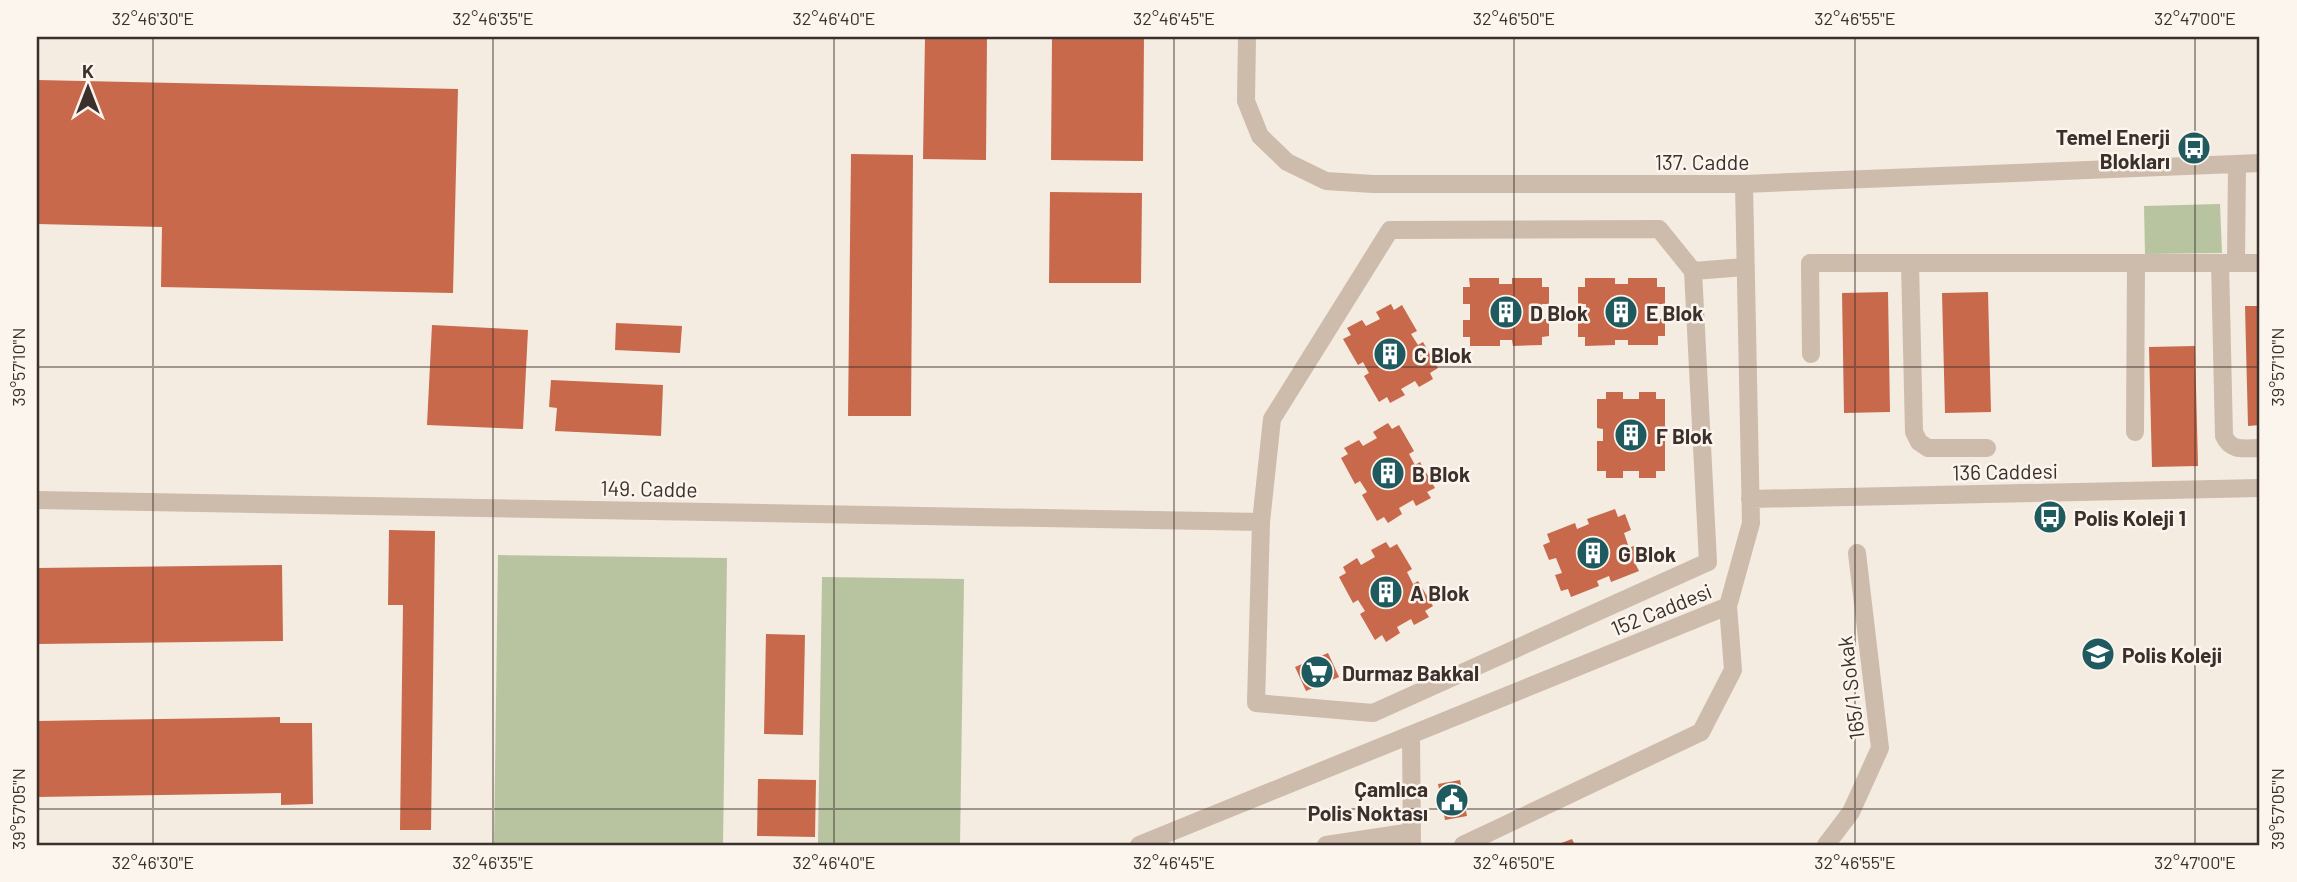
<svg xmlns="http://www.w3.org/2000/svg" width="2297" height="882" font-family="Barlow,sans-serif">
<rect width="100%" height="100%" fill="#f4ebe1"/>
<path fill="#b8c4a0" d="M2220,204L2222,253L2145,254L2144,206Z
M498,555L727,558L723,845H494Z
M822,577L964,579L960,845L818,843Z"/>
<path fill="#c8694b" d="M925,37H987L986,160L923,159Z
M1052,37H1144L1143,161L1051,160Z
M37,80L458,89L453,293L161,287L162,227L37,224Z
M851,154L913,155L911,416H848Z
M1050,192L1142,193L1141,283H1049Z
M1469,278H1499V284H1512V278H1542V287H1549V304H1542V319H1549V336L1542,337V345L1513,346L1512,340H1500V346H1470V337H1463V320H1470V304H1463V287H1470Z
M1585,278H1615V284H1628V278H1657V287H1665V304H1657V319H1665V336H1658V345H1628V340H1615V345L1585,346V337H1578V320H1586V304H1578V287H1585Z
M1888,292L1890,412L1844,413L1842,293Z
M1988,292L1991,412L1945,413L1942,293Z
M1391,304L1394,310L1402,305L1417,331L1411,334L1418,345L1423,342L1438,368L1430,373L1433,379L1419,387L1415,381L1401,389L1405,395L1390,403L1387,397L1379,402L1364,376L1369,373L1363,362L1358,365L1343,339L1351,335L1347,328L1362,320L1366,326L1380,319L1376,312Z
M2245,306H2260V425L2248,426Z
M616,323L682,326L680,353L615,350Z
M432,325L528,330L523,429L427,425Z
M2195,346L2198,466L2152,467L2149,347Z
M551,380L663,385L661,436L555,431L557,408L549,407Z
M1606,392H1623V399H1639V392H1656V399H1665V429H1659V441H1665V471H1656V478H1639V471H1623V478H1606V471H1597V441H1603V429L1597,428V399H1606Z
M1388,423L1392,429L1399,425L1414,451L1409,454L1415,465L1420,462L1435,488L1427,492L1431,498L1416,506L1413,500L1399,508L1402,514L1388,523L1384,517L1377,521L1362,495L1367,492L1360,481L1355,484L1341,458L1348,454L1344,448L1359,440L1363,446L1377,438L1373,432Z
M1615,509L1618,517L1625,514L1631,530L1624,533L1629,548L1636,545L1642,561L1635,563L1639,571L1611,582L1609,576L1597,581L1599,586L1571,597L1568,589L1561,591L1555,575L1562,573L1556,558L1549,560L1543,545L1550,542L1547,534L1575,523L1577,529L1589,524L1587,519Z
M389,530L435,531L431,830H400L403,605H388Z
M1386,542L1390,548L1397,544L1412,569L1407,572L1413,584L1418,581L1433,606L1425,611L1429,617L1414,625L1411,619L1397,627L1400,633L1386,642L1382,635L1375,640L1360,614L1365,611L1358,600L1353,603L1339,577L1346,573L1343,567L1357,558L1361,565L1375,557L1371,550Z
M282,565L283,641L37,644V568Z
M766,634L805,635L803,735L764,734Z
M1328,653L1339,677L1306,691L1295,667Z
M280,717V723H312L313,804L281,805V793L37,797V721Z
M758,779L816,780L815,837L757,836Z
M1460,780L1467,816L1445,820L1438,784Z
M1572,839L1575,845H1556Z"/>
<g fill="none" stroke-linecap="round" stroke-linejoin="round">
<path stroke="#cdbbac" stroke-width="18" d="M1247,37L1246,101L1260,136L1287,162L1326,181L1373,184H1744L2260,163
M1659,229L1693,271L1708,562L1373,713L1256,703L1261,522L1272,419L1390,230Z
M1910,263L1914,432L1919,442L1928,448H1987
M2220,263L2224,436C2231,452 2245,448 2260,448
M2236,263L2237,165
M1693,271L1745,267
M1811,354L1810,263H2260
M2135,432L2136,263
M1750,499L2260,488
M37,500L1261,522
M1411,735L1412,845
M1139,845L1728,606L1751,523L1744,184
M1326,845L1412,832
M1463,845L1701,732L1733,670L1728,606
M1826,845L1851,812L1880,748L1857,553"/>
</g>
<path fill="none" stroke="#3b302b" stroke-width="2" stroke-opacity="0.45" d="M153,37V845M493,37V845M834,37V845M1174,37V845M1514,37V845M1855,37V845M2195,37V845M37,367H2260M37,809H2260"/>
<defs>
<symbol id="bus-disc" viewBox="-11 -11 22 22"><circle r="9.5" fill="#1f5a5e" stroke="#fbf5ee"/><path d="M-5-6H5V4H4V6H2V4H-2V6H-4V4H-5ZM-3.5-4V0h7V-4ZM-3.5 1.2v1.5H-2V1.2ZM2 1.2v1.5H3.5V1.2Z" fill="#fff"/></symbol>
<symbol id="building-disc" viewBox="-11 -11 22 22"><circle r="9.5" fill="#1f5a5e" stroke="#fbf5ee"/><path d="M-4-6H4V6H1V3H-1V6H-4ZM-2.5-4.3h1.7v1.8h-1.7ZM.8-4.3h1.7v1.8H.8ZM-2.5-1h1.7V.8h-1.7ZM.8-1h1.7V.8H.8Z" fill="#fff"/></symbol>
<symbol id="school-disc" viewBox="-11 -11 22 22"><circle r="9.5" fill="#1f5a5e" stroke="#fbf5ee"/><path d="M0-5L7-2L0 1L-7-2ZM-4 1L0 2.5L4 1V4Q0 6-4 4Z" fill="#fff"/></symbol>
<symbol id="supermarket-disc" viewBox="-11 -11 22 22"><circle r="9.5" fill="#1f5a5e" stroke="#fbf5ee"/><path d="M-6-5.5h2.5l.6 2H6L4.5 2H-2.5L-4.4-4H-6ZM-1.5 3.2a1.3 1.3 0 1 0 .1 0ZM3 3.2a1.3 1.3 0 1 0 .1 0Z" fill="#fff"/></symbol>
<symbol id="civic-disc" viewBox="-11 -11 22 22"><circle r="9.5" fill="#1f5a5e" stroke="#fbf5ee"/><path d="M-.6-6.5H3V-4.5H.6V-3L4-1V1h2V6H-6V1h2V-1L-.6-3ZM-1.2 2.5V6h2.4V2.5Z" fill="#fff"/></symbol>
</defs>
<g fill-rule="evenodd">
<use href="#bus-disc" x="2175" y="129" width="38" height="38"/>
<use href="#building-disc" x="1487" y="293" width="38" height="38"/>
<use href="#building-disc" x="1602" y="293" width="38" height="38"/>
<use href="#building-disc" x="1371" y="335" width="38" height="38"/>
<use href="#building-disc" x="1612" y="416" width="38" height="38"/>
<use href="#building-disc" x="1369" y="454" width="38" height="38"/>
<use href="#bus-disc" x="2031" y="498" width="38" height="38"/>
<use href="#building-disc" x="1574" y="534" width="38" height="38"/>
<use href="#building-disc" x="1367" y="573" width="38" height="38"/>
<use href="#school-disc" x="2079" y="635" width="38" height="38"/>
<use href="#supermarket-disc" x="1298" y="653" width="38" height="38"/>
<use href="#civic-disc" x="1433" y="781" width="38" height="38"/>
</g>
<g text-anchor="middle" dominant-baseline="central" stroke-width="5" stroke-linejoin="round" paint-order="stroke">
<g font-size="21" font-weight="bold" fill="#3b302b" stroke="#fbf5ee" text-anchor="start">
<text x="2170" y="136" text-anchor="end">Temel Enerji<tspan x="2170" dy="24">Blokları</tspan></text>
<text x="1530" y="312">D Blok</text>
<text x="1646" y="312">E Blok</text>
<text x="1414" y="354">C Blok</text>
<text x="1656" y="435">F Blok</text>
<text x="1412" y="473">B Blok</text>
<text x="2074" y="517">Polis Koleji 1</text>
<text x="1618" y="553">G Blok</text>
<text x="1410" y="592">A Blok</text>
<text x="2122" y="654">Polis Koleji</text>
<text x="1342" y="672">Durmaz Bakkal</text>
<text x="1428" y="788" text-anchor="end">Çamlıca<tspan x="1428" dy="24">Polis Noktası</tspan></text>
</g>
<g font-size="21" fill="#3b302b" stroke="#fbf5ee">
<text x="1702" y="161">137. Cadde</text>
<text transform="translate(2005 471) rotate(-1)">136 Caddesi</text>
<text transform="translate(649 488) rotate(1)">149. Cadde</text>
<text transform="translate(1661 609) rotate(-22)">152 Caddesi</text>
<text transform="translate(1850 688) rotate(-97)">165/1 Sokak</text>
</g>
</g>
<rect width="2297" height="882" fill="none" stroke="#fbf5ee" stroke-width="77"/>
<g transform="translate(88 88)" stroke="#fbf5ee" stroke-width="5" paint-order="stroke">
<path d="M0-5L12 26L0 18L-12 26Z" fill="#3b302b"/>
<text y="-10" font-size="19" font-weight="bold" text-anchor="middle" fill="#3b302b">K</text>
</g>
<rect x="38" y="38" width="2220" height="806" fill="none" stroke="#3b302b" stroke-width="2.5"/>
<g font-size="18" text-anchor="middle" fill="#3b302b">
<text x="153" y="25">32°46'30"E</text>
<text x="493" y="25">32°46'35"E</text>
<text x="834" y="25">32°46'40"E</text>
<text x="1174" y="25">32°46'45"E</text>
<text x="1514" y="25">32°46'50"E</text>
<text x="1855" y="25">32°46'55"E</text>
<text x="2195" y="25">32°47'00"E</text>
<text transform="translate(19 367) rotate(-90)" y="6">39°57'10"N</text>
<text transform="translate(2278 367) rotate(-90)" y="6">39°57'10"N</text>
<text transform="translate(19 809) rotate(-90)" y="6">39°57'05"N</text>
<text transform="translate(2278 809) rotate(-90)" y="6">39°57'05"N</text>
<text x="153" y="869">32°46'30"E</text>
<text x="493" y="869">32°46'35"E</text>
<text x="834" y="869">32°46'40"E</text>
<text x="1174" y="869">32°46'45"E</text>
<text x="1514" y="869">32°46'50"E</text>
<text x="1855" y="869">32°46'55"E</text>
<text x="2195" y="869">32°47'00"E</text>
</g>
</svg>
